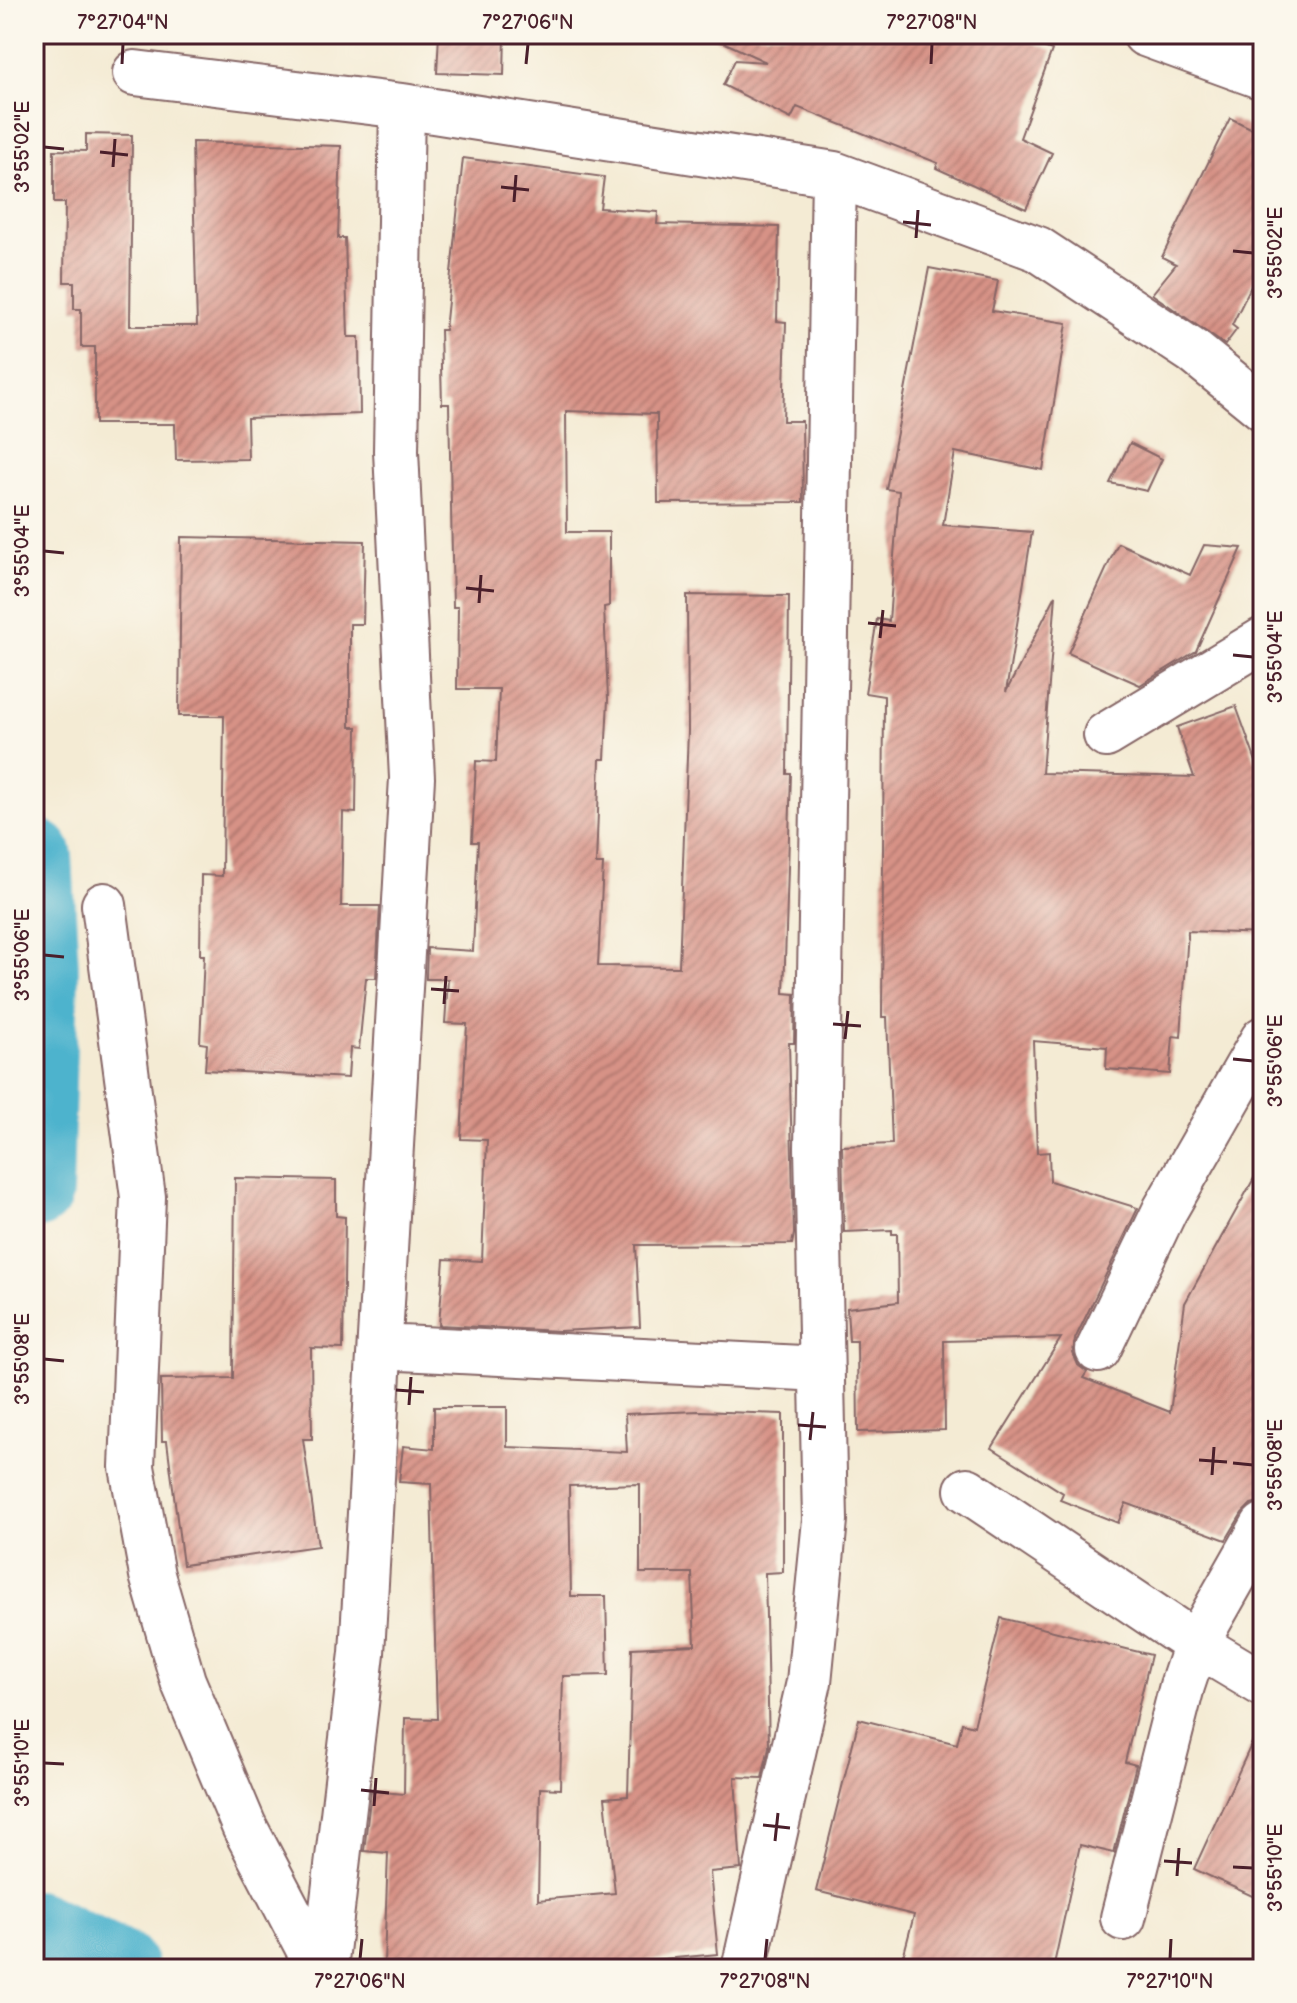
<svg xmlns="http://www.w3.org/2000/svg" width="1297" height="2003" font-family="'Balsamiq Sans',sans-serif">
<defs>
<pattern id="building-hatch" width="6" height="6" patternUnits="userSpaceOnUse" patternTransform="scale(2)"><rect width="6" height="6" fill="#d79286"/><path d="M-1 1l2-2M0 6l6-6M5 7l2-2" fill="none" stroke="#b0776e"/></pattern>
</defs>
<rect width="100%" height="100%" fill="#fbf7ec"/>
<filter id="ink" filterUnits="userSpaceOnUse"><feTurbulence type="fractalNoise" baseFrequency=".0125" numOctaves="2"/><feDisplacementMap in="SourceGraphic" scale="16" xChannelSelector="R" yChannelSelector="G"/><feConvolveMatrix kernelMatrix="1 2 1 2 8 2 1 2 1" color-interpolation-filters="sRGB"/></filter>
<filter id="wash" filterUnits="userSpaceOnUse"><feTurbulence type="fractalNoise" baseFrequency=".006" numOctaves="4" result="noise"/><feDisplacementMap in="SourceGraphic" scale="32" xChannelSelector="R" yChannelSelector="G"/><feGaussianBlur stdDeviation="1.8" result="paint"/><feColorMatrix in="noise" values="0 0 0 0 0 0 0 0 0 0 0 0 0 0 0 0 0 1.4 0 .05"/><feComposite in="paint" operator="in"/></filter>
<g filter="url(#wash)">
<rect width="100%" height="100%" fill="#f4ebd4"/>
<g fill="none" stroke-linecap="round" stroke-linejoin="round">
<path stroke="#4eb3cd" stroke-width="78" d="M34,857L40,969L34,1191
M34,1929L119,1969"/>
</g>
<g id="blocks">
<path fill="url(#building-hatch)" fill-rule="evenodd" d="M439,34H505L504,75L437,73Z
M706,34H1009L1052,50L1020,138L1052,153L1026,209L936,168L938,163L797,107L791,119L723,85L735,60L766,62Z
M1230,118L1263,134V262L1232,325L1237,329L1225,345L1152,294L1176,264L1162,257Z
M86,134L132,135L130,326H197L192,142L341,146L338,238H345L348,337H359L360,414L247,418L248,459L176,460L175,424H95V347H81V309H74V282H64L65,203H54V150L86,151Z
M463,158L604,177L600,208L658,212L657,224L779,227L777,321L786,322L783,421H802L803,502L658,503L657,414L566,411L567,532H609V606L604,607L608,699L605,759H600L596,864H603L598,966L679,967L688,731L687,595L789,596L787,774H791L784,993L795,994L794,1043H789L794,1234L792,1244L636,1245L640,1327L559,1331L439,1325L444,1259L482,1261L487,1140L461,1139L467,1024L445,1023L448,979H426L427,948L473,951L478,842H472L476,761L496,762L499,689H457L458,607H453L449,404H442L440,330H445Z
M929,268L998,281L992,311L1067,323L1043,470L955,452L943,525L1032,532L1006,692L1056,595L1042,773L1194,777L1177,727L1236,706L1263,781V934L1188,931L1181,1037L1173,1036L1170,1074L1106,1069L1107,1047L1033,1041L1037,1153L1049,1152L1050,1181L1138,1208L1075,1339L1073,1353L1078,1365L1087,1372L1083,1378L1170,1412L1185,1303L1263,1162V1404L1258,1441L1263,1443V1501L1251,1504L1242,1513L1226,1540L1126,1503L1118,1523L1060,1500L1063,1493L992,1448L1061,1338L944,1341L945,1430L858,1432L857,1341H849L847,1308L898,1302L897,1234H892V1230L844,1232L842,1146L892,1144L887,1017H882L884,696L865,693L877,619L889,621L899,491L886,489Z
M1130,443L1162,459L1147,491L1110,483Z
M181,537L365,541L363,624H350V727H357L356,813L343,812L341,906H380L376,978H366L359,1049L350,1048L348,1078L205,1070L207,1044L200,1043L204,955H200L201,875L222,876L224,716H179Z
M1118,543L1190,575L1204,545L1242,548L1196,651L1140,685L1068,653Z
M235,1178L336,1180V1216L345,1217L343,1349L311,1348L312,1439H303L318,1546L183,1565L167,1441H162L161,1379L233,1378Z
M434,1407H507V1447L627,1452L625,1414L699,1411L783,1414V1572L765,1573L769,1747L762,1778L735,1777L741,1869L710,1872L718,1954L555,1969L450,1964V1969H399L400,1963H384L388,1853L364,1851L371,1791L404,1794L405,1718L437,1719L431,1484L399,1482L403,1446L434,1449ZM640,1484V1573H692L695,1645L632,1648L628,1796L605,1798L615,1893L538,1900L540,1788L560,1789L563,1676L608,1675L606,1596H571L569,1486Z
M1001,1618L1151,1655L1125,1762L1136,1765L1114,1853L1080,1845L1053,1969H900L914,1915L816,1891L859,1719L957,1744L962,1723L974,1726Z
M1263,1719V1901L1194,1869Z"/>
</g>
</g>
<g filter="url(#ink)">
<use href="#blocks" fill-opacity="0" stroke="#866666" stroke-width="2"/>
<g fill="none" stroke-linecap="round" stroke-linejoin="round">
<defs>
<path id="minor" d="M1145,34L1263,77
M135,73L402,106L834,174L1038,249L1194,352L1263,408
M1106,735L1263,640
M104,905L143,1197L132,1467L152,1575L183,1681L244,1826L319,1969
M381,1347L822,1369
M1098,1350L1165,1210L1263,1039
M967,1490L1196,1644L1263,1684
M1123,1918L1182,1686L1196,1644L1263,1526
M325,1969L362,1653L412,778L396,451L402,106
M744,1969L809,1682L825,1520L817,1148L834,174"/>
</defs>
<use href="#minor" stroke="#866666" stroke-width="48"/>
<use href="#minor" stroke="#fff" stroke-width="44"/>
</g>
</g>
<path fill="none" stroke="#4a1f2b" stroke-width="3" d="M122,64L123,44M526,64L528,44M931,64L932,44M44,147L64,149M100,152L128,155M113,167L115,139M501,187L529,190M514,202L516,175M903,222L931,225M916,238L918,210M1233,251L1253,253M44,551L64,553M466,588L494,591M479,603L481,575M868,623L896,626M880,638L883,610M1233,655L1253,657M44,955L64,957M431,989L459,991M444,1004L446,976M833,1024L861,1026M845,1039L848,1011M1233,1059L1253,1061M44,1359L64,1361M396,1390L424,1392M409,1405L411,1377M798,1425L826,1427M810,1440L813,1412M1199,1460L1227,1462M1233,1463L1253,1465M1212,1475L1214,1447M44,1763L64,1764M361,1790L389,1793M374,1806L376,1778M763,1825L790,1828M775,1841L778,1813M1164,1861L1192,1863M1233,1867L1253,1868M1177,1876L1179,1848M360,1959L362,1939M765,1959L767,1939M1170,1959L1171,1939"/>
<rect width="1297" height="2003" fill="none" stroke="#fbf7ec" stroke-width="88"/>
<rect x="44" y="44" width="1209" height="1915" fill="none" stroke="#4a1f2b" stroke-width="3"/>
<g font-size="20" text-anchor="middle" fill="#4a1f2b">
<text x="123" y="29">7°27'04"N</text>
<text x="528" y="29">7°27'06"N</text>
<text x="932" y="29">7°27'08"N</text>
<text transform="translate(22 147) rotate(-90)" y="7">3°55'02"E</text>
<text transform="translate(1275 253) rotate(-90)" y="7">3°55'02"E</text>
<text transform="translate(22 551) rotate(-90)" y="7">3°55'04"E</text>
<text transform="translate(1275 657) rotate(-90)" y="7">3°55'04"E</text>
<text transform="translate(22 955) rotate(-90)" y="7">3°55'06"E</text>
<text transform="translate(1275 1061) rotate(-90)" y="7">3°55'06"E</text>
<text transform="translate(22 1359) rotate(-90)" y="7">3°55'08"E</text>
<text transform="translate(1275 1465) rotate(-90)" y="7">3°55'08"E</text>
<text transform="translate(22 1763) rotate(-90)" y="7">3°55'10"E</text>
<text transform="translate(1275 1868) rotate(-90)" y="7">3°55'10"E</text>
<text x="360" y="1988">7°27'06"N</text>
<text x="765" y="1988">7°27'08"N</text>
<text x="1170" y="1988">7°27'10"N</text>
</g>
</svg>
